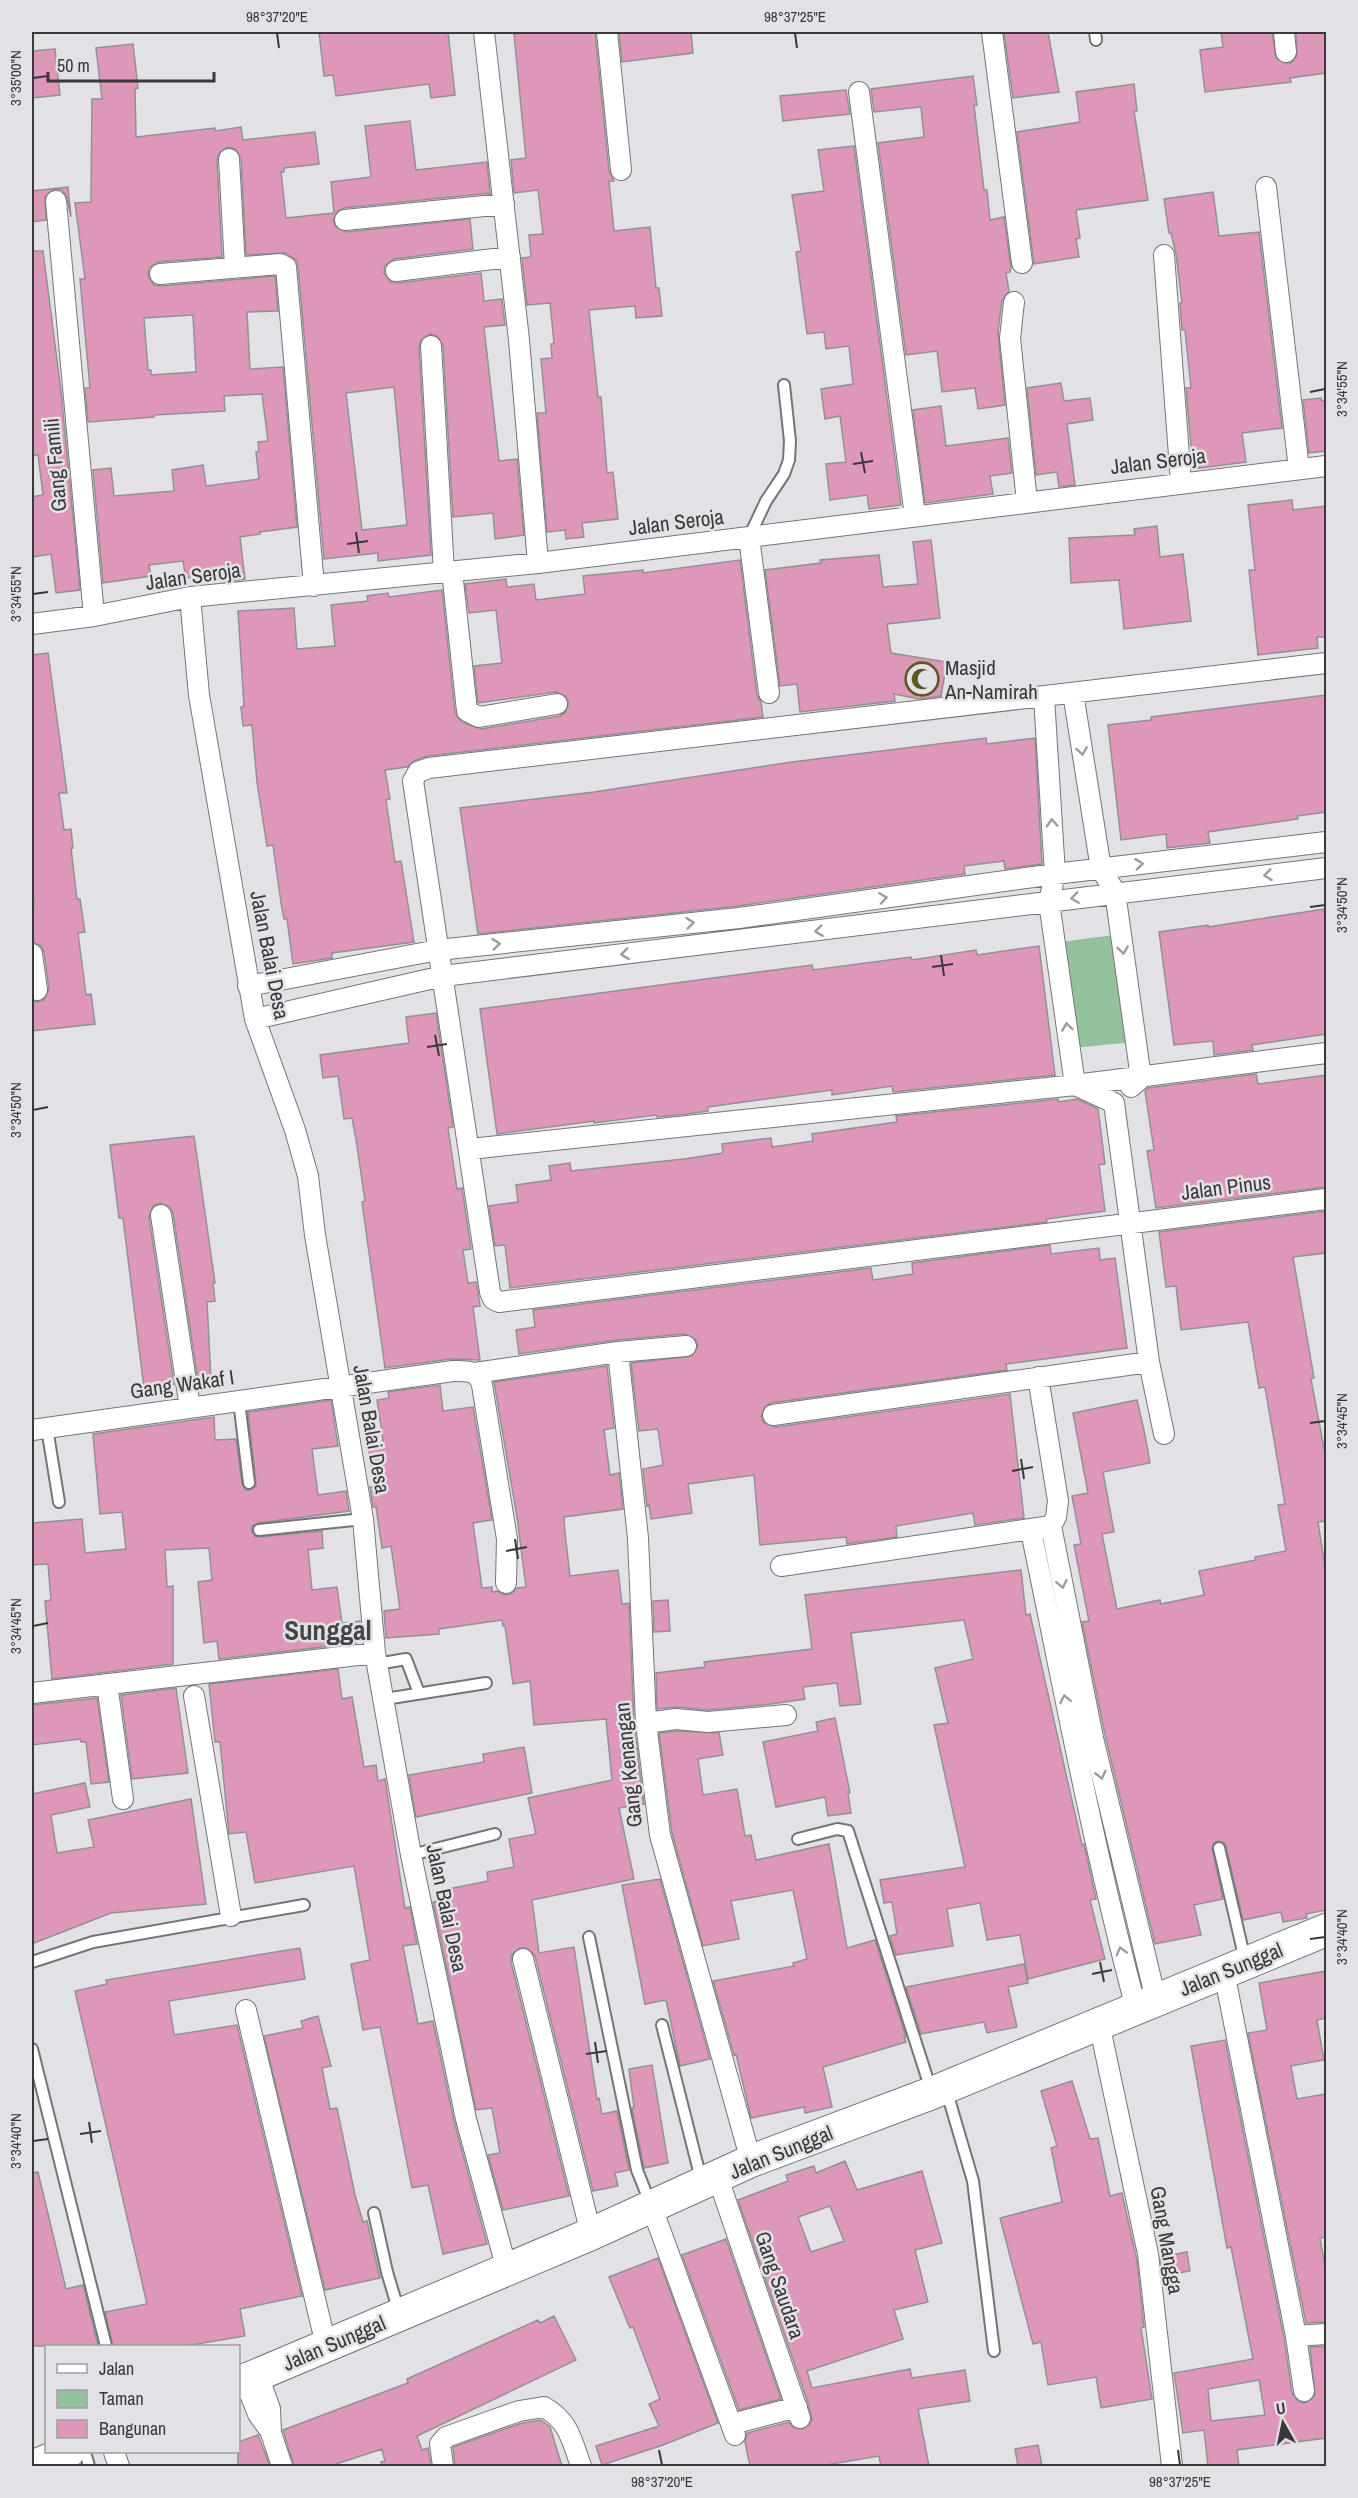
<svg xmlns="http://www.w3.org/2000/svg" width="1358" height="2498" font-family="'Archivo Narrow',sans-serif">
<rect width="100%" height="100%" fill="#e2e1e5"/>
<path fill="#93c19c" d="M1121,934L1133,1042L1074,1048L1061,942Z"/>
<path fill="#de97b9" stroke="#949092" stroke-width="1.5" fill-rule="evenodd" d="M319,32H448L455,95L431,98L429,84L336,96L333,75L324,76Z
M541,32H595L609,171L614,181H609L614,231L650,227L656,288H659L662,316L636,318L635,306L589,310L598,397H601L607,473L613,472L618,519L582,523L584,537L566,539L565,530L547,532L537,413H546L541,359L552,358L551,344L554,343L550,303L527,305L522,258L531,257L529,235L543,234L538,190L514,193L511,160L526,158L514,34Z
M619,32H691L693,53L622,62Z
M1004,32H1048L1059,92L1013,98Z
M1221,32H1272L1276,58L1287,64L1292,62L1297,56L1296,32H1326V73L1290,78L1291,82L1205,92L1200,50L1223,47Z
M133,44L138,88L135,89L136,137L215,128V131L241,127L243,140L315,132L319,164L284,168V172H281L286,218L334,213L331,182L371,177L365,126L410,121L416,170L487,162L490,193L344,208L338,211L333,221L336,227L346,232L470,219L473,249L394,259L385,266L384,273L391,282L397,283L481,273L484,301L502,299L505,325L484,327L499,461L517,459L524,535L495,539L493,513L453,517L443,345L437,336L430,334L421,340L419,347L431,555L378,561V553L324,559L298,266L296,260L285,253L246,255L241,158L235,149L228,147L219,153L217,160L222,257L158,262L149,268L148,276L154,285L161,286L275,276L278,311L247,312L250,369L283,367L297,527L260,532V534L240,537L245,579L223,582L222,573L186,578L183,561L149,565L151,576L103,583L93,470L111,468L114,496L174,491L172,470L203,465L206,486L259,479L256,452L259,451L258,442L268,441L262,394L224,396L225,411L154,415V417L88,422L85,388H90L80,279H85L75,203L91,202L92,99H102L96,48ZM193,315L196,372L151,375V370H148L144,318ZM394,387L407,525L362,530L346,393Z
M55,49L60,95L32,98V51Z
M973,76L977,105H974L984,190H987L990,220L1004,217L1011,268L1010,272L1006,273L1009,291L1002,300L998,332L1005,405L978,409L975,388L942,392L937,351L906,355L878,143L924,137L921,107L874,112L871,89Z
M1134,84L1137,111H1134L1148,200L1076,210L1080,238L1076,239L1079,257L1034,264L1017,132L1080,122L1076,92Z
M846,90L850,114L783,121L780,96Z
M854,146L901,505L869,509L867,495L830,500L826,464L846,462L840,416L825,419L821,389L853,384L849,346L826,349L824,332L807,334L796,252L801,251L792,195L824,191L818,150Z
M68,187L71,217L66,195L62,190L54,189L45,197L46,220L32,222V191Z
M1213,192L1219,236L1259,232L1282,428L1242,433L1246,462L1193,469L1186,388H1191L1185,330H1182L1180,303H1182L1176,254L1171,233H1169L1164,199Z
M32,251H43L61,391L80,590L56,593L51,554L32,557V497L43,495L38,455L32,456Z
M1061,383L1064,401L1090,398L1093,420L1067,424L1075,485L1059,487L1057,472L1036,475L1027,388Z
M1321,398L1322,401L1326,400V451L1309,453L1303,400Z
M941,406L946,446L1008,438L1012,473L990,476L993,494L925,503L913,410Z
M1292,500L1293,510L1326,506V637H1317L1318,648L1258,655L1249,570H1255L1248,505Z
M1157,526L1160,557L1183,554L1191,621L1124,629L1119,580L1071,583L1069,538L1135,535L1134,529Z
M931,540L940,618L887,624L891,653L947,662L941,696L919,699L894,694L895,701L800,712L797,684L780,686L765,570L821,563L820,560L879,555L883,587L918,584L913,542Z
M740,560L757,695L761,702L763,717L428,756L414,761L407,767L385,770L390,799L386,800L395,862L401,861L414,942L332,953V958L293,964L287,919H284L281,903L273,845L267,846L257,782L252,725L243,726L241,707L244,706L238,611L294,608L297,649L335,646L331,605L368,601L367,596L388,593L389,597L442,590L455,713L462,722L481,729L560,716L565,713L569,703L566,696L556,692L478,703L474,666L502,663L496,610L469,613L465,584L506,579L507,587L534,584L536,600L585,594L583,576L643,570V573Z
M48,653L67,793H59L64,830L71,829L73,848H71L77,899H80L85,932L78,933L86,995L91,994L95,1024L32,1031V1000L38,1002L44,1000L49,989L44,952L41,946L32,942V905H34L32,886V655Z
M1326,695V812L1297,816L1298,819L1208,832L1210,843L1167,848L1166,834L1121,840L1108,725L1151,720V717Z
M986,738L987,744L1035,738L1042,864L1005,869L1004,861L964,866L965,874L738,906L478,934L460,808L594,792L792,762Z
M1324,909L1326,923V1034L1252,1045L1253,1050L1214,1055L1213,1041L1174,1045L1159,932L1208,925V927Z
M1039,946L1055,1075L893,1092L892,1086L832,1095V1090L708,1107V1111L687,1114L657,1117L656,1115L594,1123V1121L497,1134L480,1009L812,965L813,970L911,957L912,960L976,950L977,955Z
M436,1013L453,1127L448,1128L457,1189L462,1188L471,1249L463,1250L468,1283L476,1282L478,1292L480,1306L473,1307L480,1360L451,1359L385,1368L362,1202L365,1201L356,1139L352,1118L344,1119L338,1076L323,1078L320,1055L409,1043L406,1017Z
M1256,1074L1258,1084L1326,1075V1187L1156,1208L1147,1151L1154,1150L1145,1091L1148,1088Z
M1058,1099L1059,1102L1077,1099L1098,1109L1105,1164L1099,1165L1105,1211L1046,1219L1047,1222L510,1288L505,1245L495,1246L489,1206L518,1202L516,1185L551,1180L549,1166L570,1163L571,1171L684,1159L723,1153L722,1144L771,1138L772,1147L813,1141L812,1134L897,1122L896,1116Z
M194,1136L215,1283H213L215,1301L207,1302L211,1379L198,1381L173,1213L170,1207L160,1203L153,1206L149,1217L174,1384L144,1388L123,1218H119L110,1145Z
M1326,1211V1253L1293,1257L1314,1378L1311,1379L1326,1459V1521L1318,1522L1326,1573V1910L1306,1914L1307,1918L1283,1922L1281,1912L1243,1920L1226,1846L1224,1843L1218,1841L1214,1843L1212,1849L1223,1899L1194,1905L1201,1935L1155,1944L1105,1735L1082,1622L1089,1621L1074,1545L1081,1544L1072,1496L1088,1493L1073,1413L1137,1400L1145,1435L1150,1463L1103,1472L1114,1532L1102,1534L1117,1609L1160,1600L1161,1604L1204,1595L1199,1571L1256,1560L1255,1557L1286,1551L1278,1505L1285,1504L1265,1387L1259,1388L1248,1322L1181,1330L1176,1286L1166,1287L1159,1232Z
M1050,1245L1051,1254L1099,1248L1100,1260L1115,1258L1127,1348L1006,1364L1007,1370L771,1403L765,1406L761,1416L764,1423L775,1427L1010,1394L1024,1518L975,1525L973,1513L896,1526L897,1537L847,1544L846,1537L760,1545L754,1475L688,1484L692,1513L651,1519L649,1505L647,1506L643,1469L663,1465L658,1429L639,1431L631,1363L692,1356L698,1346L695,1339L685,1334L617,1340L519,1354L516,1330L535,1327L533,1310L871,1268L873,1280L913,1274L912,1263Z
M607,1366L614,1428L604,1430L610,1475L619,1473L623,1509L564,1517L565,1533L570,1576L618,1570L622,1604L629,1603L634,1724L644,1804L619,1808L634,1879L532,1900L539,1953L574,1947L597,2099L599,2098L602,2114L617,2111L629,2170L615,2173L618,2186L593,2191L535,1956L527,1948H520L512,1955L511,1962L569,2196L503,2210L488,2155L500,2153L492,2108L476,2110L433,1902L450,1899L448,1889L488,1881L487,1872L514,1867L509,1839L536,1834L528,1798L612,1780L606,1719L534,1725L530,1681L513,1684L505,1626H503L502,1620L439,1629V1634L386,1638L384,1611L400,1609L391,1546L382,1548L376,1507H373L370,1487H374L369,1450L384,1447L377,1400L389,1398L388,1392L440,1385L443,1411L473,1407L492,1520L473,1523L482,1588L492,1587V1592L497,1591L505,1595L511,1594L517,1588L526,1587L517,1517L494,1382Z
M331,1400L338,1446L312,1449L318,1495L346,1491L349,1511L258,1523L252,1526V1531L255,1537H260L322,1531L323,1548L308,1550L312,1590L337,1587L342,1623L360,1621L362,1640L356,1641V1643L219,1659L217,1641L204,1643L198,1582L212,1580L209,1548L165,1550L167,1587L173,1586V1664L52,1679L45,1601L51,1600L48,1564L32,1565V1523L82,1519L85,1553L126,1549L122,1512L100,1514L93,1434L214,1417L215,1440L236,1439L242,1484L246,1490H250L256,1486V1482L248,1412Z
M1021,1570L1026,1615L1030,1614L1082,1845L1084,1844L1096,1899L1090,1900L1105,1959L1028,1979L1020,1935L987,1940L980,1903L947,1909L953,1946L896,1955L890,1936L897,1934L892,1902L884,1903L880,1880L965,1867L934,1725L948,1723L935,1668L973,1659L964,1620L851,1633L861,1704L840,1706L837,1683L803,1687L805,1699L771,1704L708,1710L677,1707L657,1709L656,1673L705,1667L704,1662L812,1649L805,1595Z
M668,1600L670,1631L654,1632L653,1601Z
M338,1669L342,1699L352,1697L364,1767L376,1765L378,1781L385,1779L405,1908L410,1907L417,1944L403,1946L418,2024L433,2021L454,2121L487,2244L443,2254L428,2185L412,2188L380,2027L363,2030L351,1964L370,1960L354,1866L255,1883L246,1832L229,1834L220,1742H215L209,1684Z
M176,1688L188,1773L132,1779L121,1695Z
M97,1698L109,1782L91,1784L86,1742H81L80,1739L32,1745V1705Z
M835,1718L850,1793H848L851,1813L828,1816L825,1797L776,1807L763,1742L818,1731L816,1722Z
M676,1731L719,1733L723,1755L698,1759L703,1795L737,1789L745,1836L751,1835L756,1860L829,1844L847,1948L875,1940L906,2037H904L906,2042L823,2067L832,2107L805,2113L804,2107L751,2118L736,2054L734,2055L713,1981L794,1966L793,1963L807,1959L793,1890L731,1901L739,1939L703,1946L672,1833L659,1733Z
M524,1747L532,1793L416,1817L409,1775L484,1762L483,1754Z
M85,1783L90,1807L51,1815L57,1853L94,1847L88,1820L191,1799L206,1904L111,1913L32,1944V1794Z
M660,1879L710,2059L680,2066L666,2000L645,2004L622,1885Z
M300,1948L305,1979L169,2001L174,2035L237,2025L302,2296L240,2309L245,2336L185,2346H113L105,2312L147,2304L75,1991L107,1984L106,1980Z
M1024,1964L1028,1983L1008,1987L1017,2027L987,2033L984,2022L921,2034L906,1987Z
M1326,1971V2018L1317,2020L1324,2060L1291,2066L1297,2099L1326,2094V2237L1320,2238L1326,2272V2322L1306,2323L1248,2033L1267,2030L1259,1983Z
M318,2016L331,2066L322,2068L330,2109L337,2108L355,2195L363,2222L367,2221L380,2278L325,2290L264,2036L303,2028L301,2021Z
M1225,2040L1284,2338L1292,2393L1299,2402L1306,2403L1315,2395L1310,2347L1326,2346V2438L1237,2450L1239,2466H1208L1204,2430L1183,2433L1174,2373L1253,2359L1231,2247L1227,2248L1191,2046ZM1259,2380L1265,2415L1211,2421L1208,2389Z
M652,2065L668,2163L644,2168L632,2108L634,2107L629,2069Z
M1072,2081L1090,2139L1098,2138L1110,2196L1122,2193L1137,2261L1144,2327L1141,2328L1152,2399L1101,2408L1096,2377L1048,2385L1041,2342L1033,2344L1000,2218L1062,2202L1051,2148L1057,2146L1041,2091Z
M845,2161L857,2190L922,2171L942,2243L915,2250L928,2302L894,2310L903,2339L807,2371L812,2388L910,2369L912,2378L965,2370L970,2401L918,2409L929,2466H881L879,2456L820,2466H750L745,2442L747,2433L789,2422L793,2427L803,2429L809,2425L812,2420L808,2403L738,2200L788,2181L786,2175L814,2166L816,2173ZM830,2206L844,2241L811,2252L798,2217Z
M38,2172L66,2289L83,2285L98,2346H32V2173Z
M726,2239L781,2399L739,2410L682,2255Z
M1187,2252L1190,2271L1163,2276L1160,2257Z
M658,2258L718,2423L663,2445L602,2465L596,2446L659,2426L649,2404L660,2399L633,2327L630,2328L609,2277Z
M554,2316L576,2360L417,2436L422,2450L428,2448L431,2466H382L381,2462L385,2461L382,2449L330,2466H294L283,2430L408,2383L407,2379L538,2320L540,2323Z
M541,2420L550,2427L562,2466H455L453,2447L522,2423Z
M258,2435L270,2466H238V2442Z
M1038,2445L1042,2466H1018L1015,2449Z"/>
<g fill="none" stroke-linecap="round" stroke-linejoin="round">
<defs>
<path id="service" d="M1095,32L1096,40
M749,537L766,501L784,474L789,460L790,441L784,385
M239,1401L249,1483
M47,1428L59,1502
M259,1530L363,1519
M377,1664L406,1659L419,1693
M385,1699L486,1683
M798,1839L837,1829L848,1831L931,2090
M1219,1848L1245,1960
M411,1855L495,1834
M589,1937L637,2170L651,2205
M32,1962L93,1942L304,1905
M662,2025L701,2179
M32,2049L106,2346
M946,2089L973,2181L994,2351
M374,2213L387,2272L399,2312
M85,2452L89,2466"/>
<path id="minor" d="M484,32L519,340L538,563
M607,32L621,170
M992,32L1022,263
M1284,32L1286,52
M859,92L915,516
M229,159L235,267
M1266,187L1299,469
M56,201L94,616
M345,220L504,204
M1164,255L1181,482
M396,271L510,257
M160,274L280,264L286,267L314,586
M1014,302L1010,338L1027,502
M431,346L444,572
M749,537L769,693
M452,571L467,711L479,717L557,704
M190,597L199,695L255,1019L295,1130L308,1176L315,1235L363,1519L375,1653L411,1855L466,2119L507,2270
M32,624L94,616L190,597L538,563L1326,466
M1326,663L429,768L418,772L413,781L490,1292L493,1299L499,1302L1326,1199
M1073,693L1101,869L1115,892L1141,1078L1131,1087
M1044,697L1055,874L1049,902L1075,1085L1114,1103
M32,954L37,990
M248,986L438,950L739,918L1055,874L1326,842
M255,1019L443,976L1326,868
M1114,1103L1149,1362L1164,1434
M470,1149L1075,1085L1326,1053
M161,1215L190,1408
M618,1352L638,1538L646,1723L660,1835L751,2161
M475,1373L618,1352L686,1346
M773,1415L1149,1362
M32,1430L453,1371C467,1371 478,1370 482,1385L507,1539L506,1583
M1051,1526L1093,1738L1156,2000
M1031,1531C1064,1690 1094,1851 1136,2008
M781,1566L1051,1526L1056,1517L1058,1501L1038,1377
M107,1684L123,1799
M32,1693L375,1653
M194,1696L231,1916
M646,1723L676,1719L708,1722L786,1715
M523,1959L591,2234
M1224,1972L1296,2336L1326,2334
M246,2010L326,2345
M1099,2023L1148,2254L1172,2466
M718,2178L800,2418
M651,2205L735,2435
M1296,2336L1304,2391
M258,2375L270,2409L271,2433L282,2466
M245,2381L258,2414L268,2428
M732,2424L797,2407
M114,2452L119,2466
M443,2466L440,2444L446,2437L519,2411L544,2407C569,2421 572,2441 581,2466"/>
<path id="primary" d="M238,2383L591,2234L751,2161L932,2093L1326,1930
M34,2466L68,2452"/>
</defs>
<use href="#service" stroke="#757579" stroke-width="14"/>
<use href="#minor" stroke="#757579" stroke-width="22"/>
<use href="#primary" stroke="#757579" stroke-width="34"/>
<use href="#service" stroke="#fff" stroke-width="10"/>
<use href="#minor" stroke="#fff" stroke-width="20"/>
<use href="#primary" stroke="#fff" stroke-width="32"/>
</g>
<defs><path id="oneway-chevron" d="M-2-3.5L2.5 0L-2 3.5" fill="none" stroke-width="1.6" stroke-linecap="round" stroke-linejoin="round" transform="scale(1.5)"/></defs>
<g stroke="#9c9c9c">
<use href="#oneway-chevron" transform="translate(1082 751) rotate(81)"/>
<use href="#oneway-chevron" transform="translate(1052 823) rotate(-93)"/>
<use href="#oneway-chevron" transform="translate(1139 864) rotate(-7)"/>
<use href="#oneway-chevron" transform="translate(1268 875) rotate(173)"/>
<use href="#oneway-chevron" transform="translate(883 898) rotate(-8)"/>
<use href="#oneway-chevron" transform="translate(1075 898) rotate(172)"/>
<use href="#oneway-chevron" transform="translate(690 923) rotate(-6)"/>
<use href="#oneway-chevron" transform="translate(819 931) rotate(173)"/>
<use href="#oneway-chevron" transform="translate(496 944) rotate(-6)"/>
<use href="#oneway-chevron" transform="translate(1123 950) rotate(82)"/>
<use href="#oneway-chevron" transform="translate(625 954) rotate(173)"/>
<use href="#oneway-chevron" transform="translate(1067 1027) rotate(-98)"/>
<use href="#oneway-chevron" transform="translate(1062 1584) rotate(79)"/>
<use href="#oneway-chevron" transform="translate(1065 1699) rotate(-102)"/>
<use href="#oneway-chevron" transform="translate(1101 1775) rotate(77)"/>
<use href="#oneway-chevron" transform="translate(1121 1951) rotate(-105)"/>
</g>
<path fill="none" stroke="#39393a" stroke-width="2" d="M277,33L279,48M795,33L797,48M33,78L48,76M1310,392L1325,389M861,452L865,473M853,464L873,461M356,532L359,553M347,544L368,541M33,594L48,592M1310,907L1325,905M941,955L944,976M932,967L953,964M435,1035L439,1056M427,1047L447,1044M33,1110L48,1107M1310,1423L1325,1421M1021,1459L1024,1479M1012,1471L1033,1467M515,1539L518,1559M506,1551L527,1547M33,1626L48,1623M1310,1939L1325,1937M1100,1962L1104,1982M1092,1974L1112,1970M595,2042L598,2063M586,2054L607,2051M89,2122L92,2143M80,2134L101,2131M33,2141L48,2139M659,2450L662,2465M1178,2450L1180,2465"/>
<defs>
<symbol id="mosque-ring" viewBox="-11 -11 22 22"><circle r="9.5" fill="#e2e1e5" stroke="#5d5825" stroke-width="1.5"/><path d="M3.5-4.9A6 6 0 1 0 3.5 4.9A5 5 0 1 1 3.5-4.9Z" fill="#5d5825"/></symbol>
</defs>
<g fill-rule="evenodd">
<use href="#mosque-ring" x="903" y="660" width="38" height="38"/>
</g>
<g text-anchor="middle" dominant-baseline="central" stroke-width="5" stroke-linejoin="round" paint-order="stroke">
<g font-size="21" fill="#39393a" stroke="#e2e1e5">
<text transform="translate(1158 461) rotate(-7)">Jalan Seroja</text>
<text transform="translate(55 465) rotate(-95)">Gang Famili</text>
<text transform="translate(676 522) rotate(-7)">Jalan Seroja</text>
<text transform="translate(193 576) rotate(-8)">Jalan Seroja</text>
<text transform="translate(270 955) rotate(79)">Jalan Balai Desa</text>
<text transform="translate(1226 1187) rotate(-7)">Jalan Pinus</text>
<text transform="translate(182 1384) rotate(-8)">Gang Wakaf I</text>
<text transform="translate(372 1429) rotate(80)">Jalan Balai Desa</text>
<text transform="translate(628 1765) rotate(-96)">Gang Kenangan</text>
<text transform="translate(447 1908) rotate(78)">Jalan Balai Desa</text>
<text transform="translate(1231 1969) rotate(-22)">Jalan Sunggal</text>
<text transform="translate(781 2152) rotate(-22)">Jalan Sunggal</text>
<text transform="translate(1167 2240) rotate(80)">Gang Mangga</text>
<text transform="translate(780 2285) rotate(71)">Gang Saudara</text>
<text transform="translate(334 2343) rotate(-23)">Jalan Sunggal</text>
</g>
<g font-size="21" fill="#39393a" stroke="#e2e1e5" text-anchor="start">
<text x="945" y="667">Masjid<tspan x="945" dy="24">An-Namirah</tspan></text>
</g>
<g font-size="27" font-weight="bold" fill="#454549" stroke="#e2e1e5">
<text x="328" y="1630">Sunggal</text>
</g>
</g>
<rect width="1358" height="2498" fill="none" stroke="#e2e1e5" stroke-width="66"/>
<rect x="45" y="2345" width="195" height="108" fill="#e2e1e5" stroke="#9e9ea1" stroke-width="1.5"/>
<rect x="57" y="2364" width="30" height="9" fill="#ffffff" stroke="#9e9ea1" stroke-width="1.5"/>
<text x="99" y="2375" font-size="18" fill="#39393a">Jalan</text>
<rect x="57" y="2390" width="30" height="18" fill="#93c19c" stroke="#9e9ea1" stroke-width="1.5"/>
<text x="99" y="2405" font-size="18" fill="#39393a">Taman</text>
<rect x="57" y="2420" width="30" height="18" fill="#de97b9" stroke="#9e9ea1" stroke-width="1.5"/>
<text x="99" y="2435" font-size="18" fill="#39393a">Bangunan</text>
<g transform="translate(1283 2423) rotate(351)" stroke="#e2e1e5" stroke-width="4.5" paint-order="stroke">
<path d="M0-4.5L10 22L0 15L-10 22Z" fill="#39393a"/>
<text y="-9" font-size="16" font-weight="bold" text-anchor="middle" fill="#39393a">U</text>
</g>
<path d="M48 72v9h166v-9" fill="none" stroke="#39393a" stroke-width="3"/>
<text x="57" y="72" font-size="18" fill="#39393a" stroke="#e2e1e5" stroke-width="4.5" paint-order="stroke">50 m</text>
<rect x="33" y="33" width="1292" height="2432" fill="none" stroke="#39393a" stroke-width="2"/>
<g font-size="15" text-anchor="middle" fill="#39393a">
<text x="277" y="22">98°37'20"E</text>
<text x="795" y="22">98°37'25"E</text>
<text transform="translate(16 78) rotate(-90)" y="5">3°35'00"N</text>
<text transform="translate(1342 389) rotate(-90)" y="5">3°34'55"N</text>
<text transform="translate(16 594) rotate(-90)" y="5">3°34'55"N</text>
<text transform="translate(1342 905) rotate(-90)" y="5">3°34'50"N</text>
<text transform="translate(16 1110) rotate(-90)" y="5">3°34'50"N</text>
<text transform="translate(1342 1421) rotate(-90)" y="5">3°34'45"N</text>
<text transform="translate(16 1626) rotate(-90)" y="5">3°34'45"N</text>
<text transform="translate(1342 1937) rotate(-90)" y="5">3°34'40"N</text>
<text transform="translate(16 2141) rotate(-90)" y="5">3°34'40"N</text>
<text x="662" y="2487">98°37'20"E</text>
<text x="1180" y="2487">98°37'25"E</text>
</g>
</svg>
